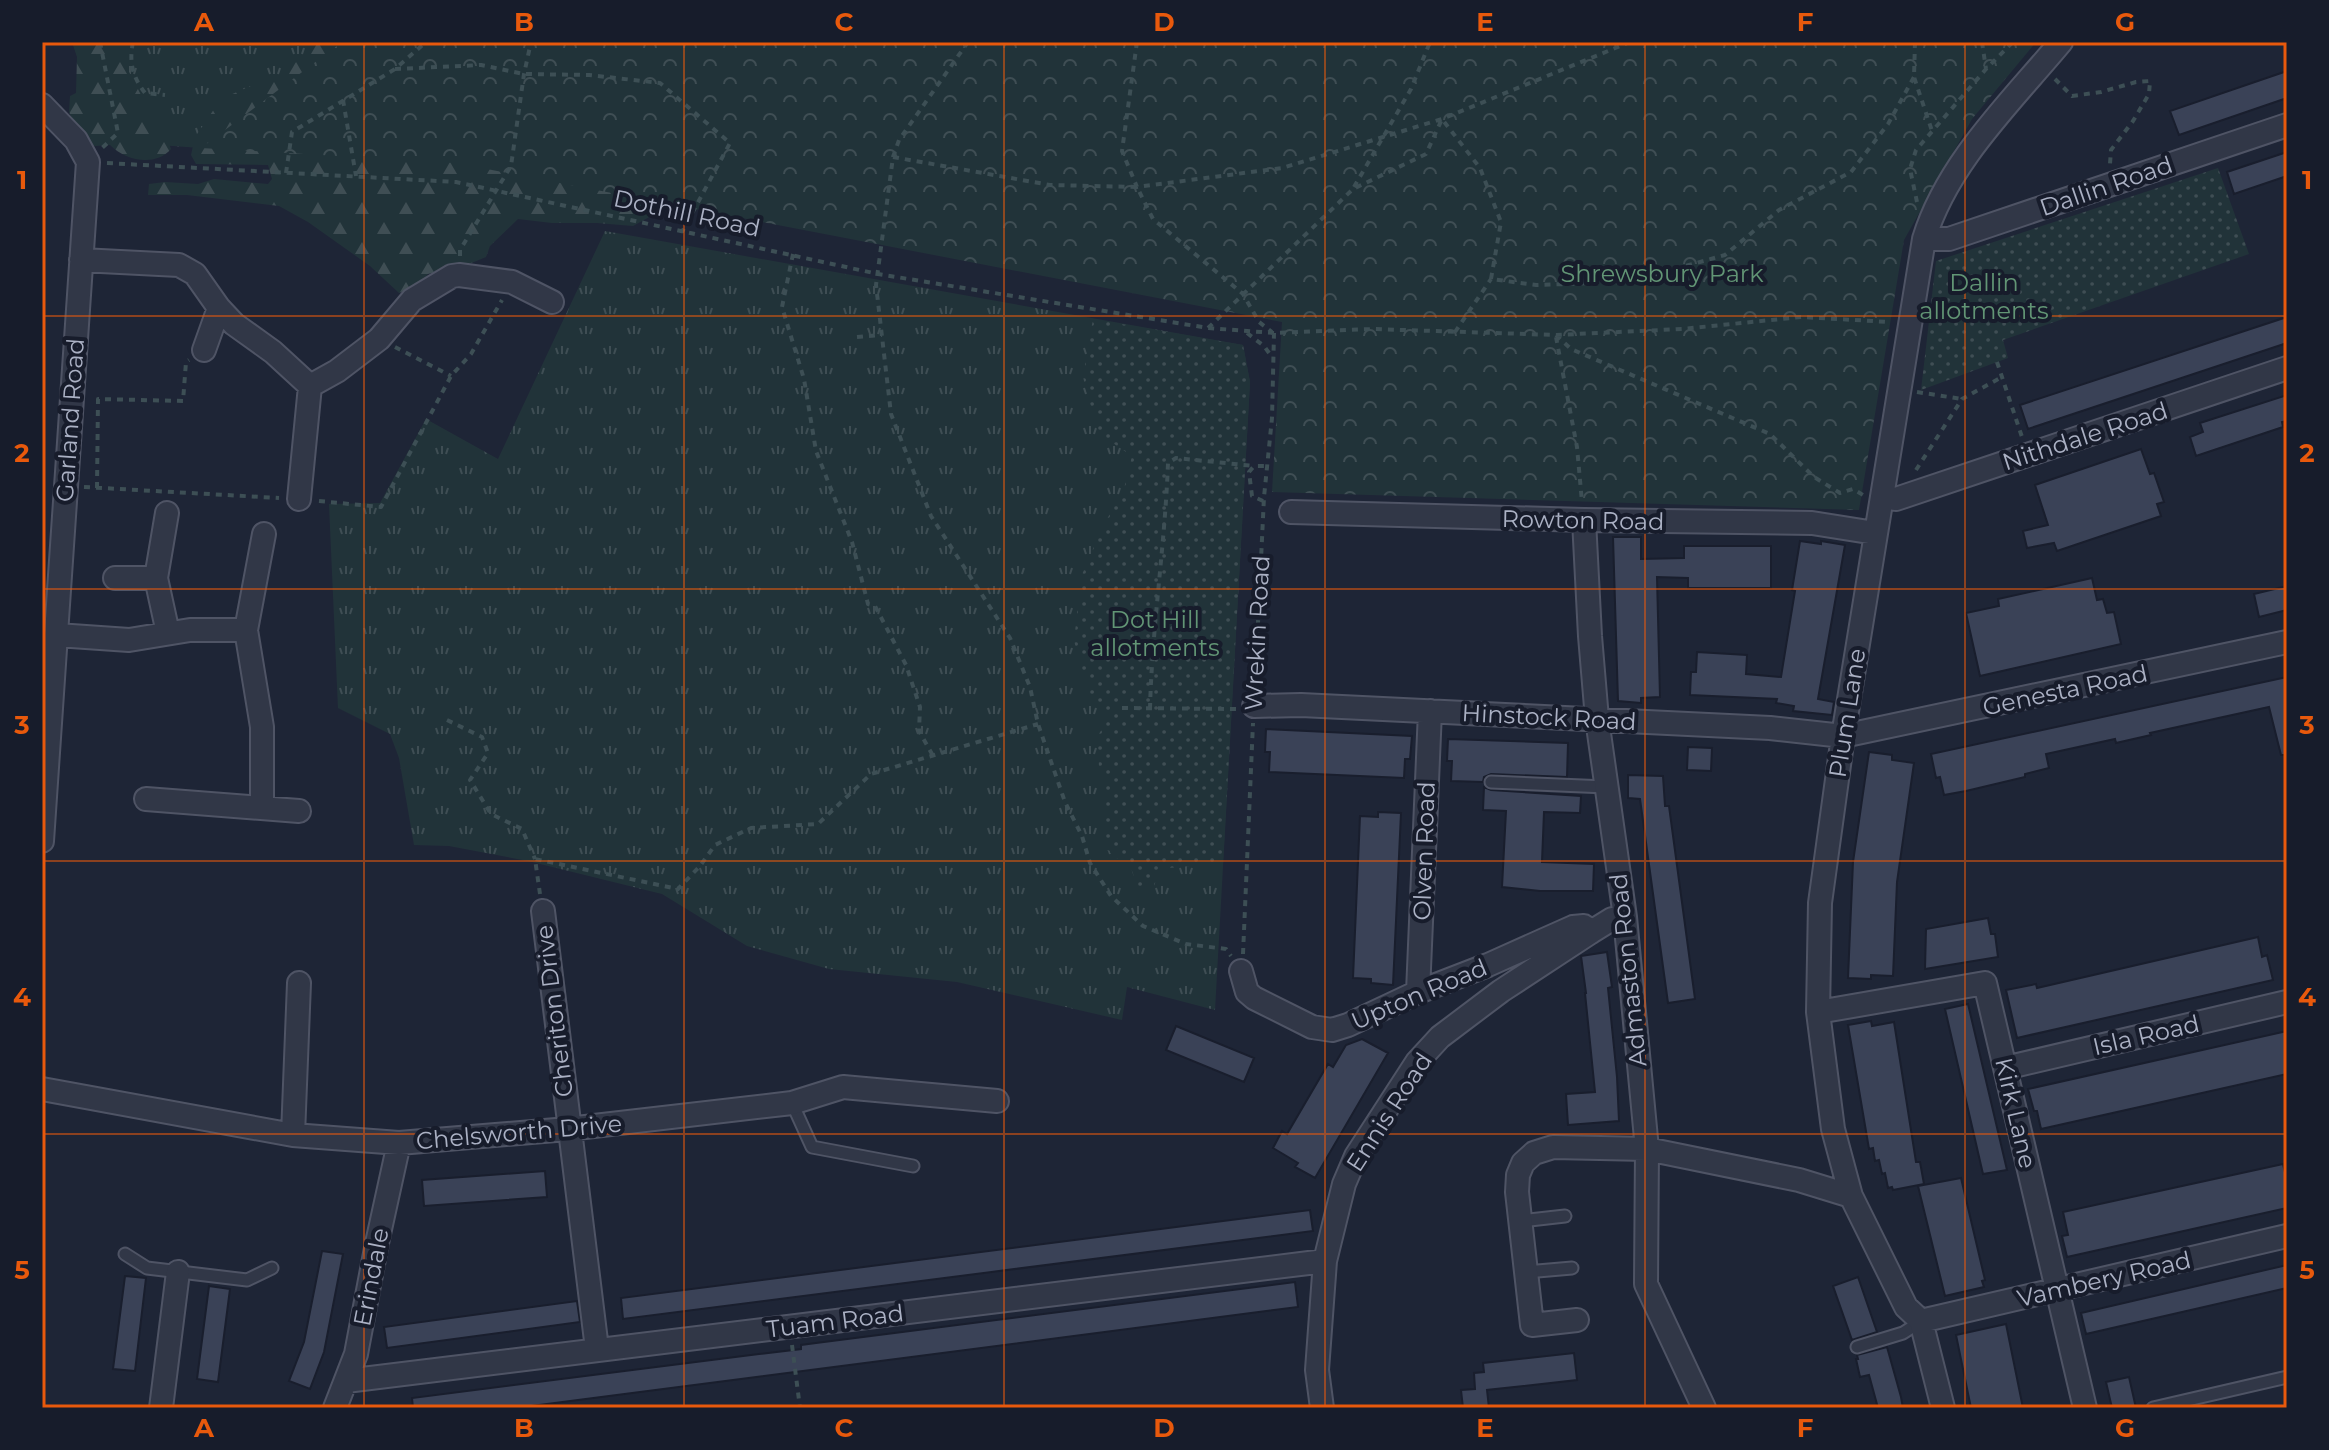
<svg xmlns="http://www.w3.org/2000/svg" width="2329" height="1450" font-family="Montserrat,sans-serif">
<defs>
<pattern id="grass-tufts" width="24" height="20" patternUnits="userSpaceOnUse" patternTransform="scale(2)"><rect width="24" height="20" fill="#213339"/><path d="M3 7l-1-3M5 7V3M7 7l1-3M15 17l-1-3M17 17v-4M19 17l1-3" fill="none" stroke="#3f4e54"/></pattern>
<pattern id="forest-firs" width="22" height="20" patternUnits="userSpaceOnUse" patternTransform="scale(2)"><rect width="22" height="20" fill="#213339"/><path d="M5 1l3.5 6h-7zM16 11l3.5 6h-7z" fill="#3f4e54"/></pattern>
<pattern id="park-crowns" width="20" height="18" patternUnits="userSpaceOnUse" patternTransform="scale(2)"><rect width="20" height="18" fill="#213339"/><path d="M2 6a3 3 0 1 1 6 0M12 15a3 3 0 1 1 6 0" fill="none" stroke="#3f4e54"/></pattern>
<pattern id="garden-dots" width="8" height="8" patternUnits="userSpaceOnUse" patternTransform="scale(2)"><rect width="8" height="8" fill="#213339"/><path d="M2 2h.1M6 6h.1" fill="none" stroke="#3f4e54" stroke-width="1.8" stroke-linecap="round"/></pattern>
</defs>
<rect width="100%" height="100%" fill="#1e2536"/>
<path fill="url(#grass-tufts)" d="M112,42H342L201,148L131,143Z
M605,231L1243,345L1250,382L1215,1010L1127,987L1122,1020L957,982L829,969L747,946L662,894L528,861L449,846L414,845L399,758L390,734L338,708L329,504L380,503L426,419L498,459Z"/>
<path fill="url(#forest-firs)" d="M72,42H118L126,66L141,95L143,114C162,117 165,133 171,149C155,167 126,161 110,145L95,146L81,141L69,112L70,96L76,93L77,57Z
M319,42H408L671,194L653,215L633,226L597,223H552L518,219L490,246L486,257L469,264L428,274L420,284L399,293L370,266L308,222L279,206L187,195H148L149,184L165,182L198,184L214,179L268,184L272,179L268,165L196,164L191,155L195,137L221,99L253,85L275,80Z"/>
<path fill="url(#park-crowns)" d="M342,42H2036L1972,119L1904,240L1859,510L1272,492L1282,322L456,163L201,148Z"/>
<path fill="url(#garden-dots)" d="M2218,168L2249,254L2003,340L2008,358L1921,390L1936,261Z
M1093,319L1243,345L1250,382L1223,863L1158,869L1154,888L1138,886L1132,871L1106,849V777L1099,767L1097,737L1111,715L1091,699L1074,641L1081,577L1102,528L1124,489L1132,456L1098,433L1083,377Z"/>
<path fill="#3a4257" stroke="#191e2d" stroke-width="2" d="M2287,71V98L2179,135L2170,111Z
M2287,152V176L2234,194L2227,172Z
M2287,317V343L2028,429L2020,405Z
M2287,395V421L2282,422L2283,427L2196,456L2190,437L2203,432L2200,423Z
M2141,449L2150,474L2154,473L2164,502L2157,504L2161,516L2057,551L2054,543L2027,548L2023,531L2048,525L2035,485Z
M1613,537H1641V559L1684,558V546H1771V588H1688V578L1657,577L1660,697L1641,698V703L1618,701Z
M1800,541L1821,544V541L1845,545L1818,699L1834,702L1832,715L1793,711L1794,706L1776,703L1777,699L1690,695L1691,672H1696L1697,652L1747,655L1746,674L1781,677L1795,591L1792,590Z
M2092,578L2097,600L2103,599L2107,613L2114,612L2121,644L1980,676L1966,613L1999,606L1998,599Z
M2287,586V610L2259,617L2254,594Z
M2287,677V755H2281L2269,707L2150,733L2151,735L2116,743L2115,739L2046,754L2049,768L2025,774V777L1966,791L1944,795L1940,777L1936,778L1931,754Z
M1266,729L1412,736L1410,759H1405L1404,778L1269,772L1270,752H1265Z
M1448,739L1568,743L1567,777L1491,774L1484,777L1483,782L1451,781L1452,761H1447Z
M1688,747L1712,748L1711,771L1687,770Z
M1869,752L1892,755V760L1914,763L1897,882L1893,976L1871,975V979L1848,978L1853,862Z
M1628,775L1663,776L1665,806H1669L1695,999L1668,1003L1640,799L1628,798Z
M1484,787L1491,790L1581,796L1580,813L1544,812L1542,862L1594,864L1593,891H1540L1502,887L1506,811L1483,810Z
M1378,812L1401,813L1393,985L1371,983V979L1353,978L1360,816L1378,817Z
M1988,918L1991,934H1995L1998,957L1925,969L1926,929Z
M2258,937L2262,957L2267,955L2273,980L2017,1038L2006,990L2036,984L2037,988Z
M1607,952L1612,987L1608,988L1617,1077L1619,1121L1568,1125L1566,1094L1595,1092L1585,993H1586L1581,956Z
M1968,1004L2007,1170L1983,1174L1945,1009Z
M1871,1021L1872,1026L1894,1022L1916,1162H1920L1924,1184L1893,1190L1892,1187L1888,1188L1885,1173L1882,1174L1879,1160L1875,1161L1873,1148L1869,1149L1848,1025Z
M1176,1026L1254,1058L1244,1082L1166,1050Z
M2287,1031V1074L2041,1129L2037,1111H2034L2028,1089Z
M1362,1039L1388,1053L1315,1178L1295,1167L1298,1163L1273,1148L1282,1131L1287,1134L1328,1064L1333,1067L1346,1045Z
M2283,1164L2287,1181V1208L2067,1257L2062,1236L2068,1235L2063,1212Z
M545,1171L547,1197L424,1206L422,1180Z
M1961,1178L1985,1280L1982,1281L1984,1287L1945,1296L1918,1186Z
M1310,1210L1313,1231L623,1319L621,1298Z
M322,1251L343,1254L324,1352L310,1389L289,1381L304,1342Z
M2287,1265V1288L2086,1334L2081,1313Z
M125,1276L146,1278L135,1371L113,1369Z
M1858,1277L1877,1332L1852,1340L1833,1286Z
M1295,1282L1298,1307L516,1408H413L412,1398L759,1354L801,1349V1345L816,1343Z
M209,1286L230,1289L218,1382L197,1379Z
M577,1301L580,1322L387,1348L384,1327Z
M2006,1324L2023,1408H1971L1956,1335Z
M1887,1347L1901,1397L1903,1408H1878L1869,1375L1860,1377L1856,1359H1858L1857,1355Z
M1574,1353L1577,1380L1487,1390L1489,1408H1463L1461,1390L1475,1389L1474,1373L1484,1372L1483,1363Z
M2129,1377L2136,1408H2112L2106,1382Z"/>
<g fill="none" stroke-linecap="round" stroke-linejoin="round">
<defs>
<path id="service" d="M1491,782L1606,787
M792,1103L812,1147L913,1166
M1521,1221L1565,1216
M125,1254L147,1268L247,1280L272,1268
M1526,1272L1572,1268
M1857,1347L1903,1333L1920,1322
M2153,1408L2287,1377"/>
<path id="minor" d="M42,105L76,140L88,162L42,841
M1924,239H1949L2287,125
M81,260L179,265L195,274L219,308L234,324L273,352L310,386L337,371L379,339L412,300L452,276L459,275L512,282L552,302
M204,350L219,308
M1882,497L1896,499L2287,368
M299,499L310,386
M1291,512L1584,520L1812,523L1875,533
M167,513L156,578L168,633
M1584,520L1590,636L1597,719L1625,917L1647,1149L1646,1284L1704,1408
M115,578H156
M246,630L264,534
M57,635L129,640L190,630H246L262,727V808
M1254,706L1301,705L1770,728L1843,736L2287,642
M146,799L299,811
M543,911L597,1349
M1241,971L1247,992L1254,998L1312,1027L1332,1030L1348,1025L1418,992L1488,965L1573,927L1584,926L1591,932
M1418,992L1430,711
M1818,1012L1985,983L2085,1408
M2005,1068L2287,1002
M42,1089L293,1135L399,1143L568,1129L792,1103L843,1087L997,1101
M293,1135L299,983
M1577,1320L1532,1325L1517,1192L1518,1175L1523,1163L1534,1153L1553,1147L1647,1149L1799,1180L1851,1196
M1921,1321L2287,1236
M346,1381L1325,1261
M161,1408L178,1272
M335,1408L356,1354L377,1243L399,1143
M1322,1408L1317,1370L1325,1261L1344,1184L1356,1156L1417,1062L1440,1037L1501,991L1591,932L1612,919L1625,917
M1943,1408L1921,1321L1906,1307L1851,1196L1833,1129L1818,1012L1820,903L1843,736L1924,239C1947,163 2011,102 2061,42"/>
</defs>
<use href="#service" stroke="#4f5465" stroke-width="15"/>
<use href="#minor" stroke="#4f5465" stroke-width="26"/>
<path stroke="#3d4f55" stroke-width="4" stroke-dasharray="6 6" stroke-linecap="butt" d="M100,42L118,133L101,149
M133,42C129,62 132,76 145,93L165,95
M968,42L899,140L893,157L876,285L891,414L931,516L1010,638L1030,687L1038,724L1065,802L1082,836L1090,863L1111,896L1143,926L1186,944L1226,949L1231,956
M1137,42L1122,151L1137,187L1282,168L1442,119L1630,42
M1915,42L1914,77L1932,131
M1982,42L1986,69
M395,69L481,65L524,74L589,75L660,83L730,143L682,232
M2055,79L2072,96L2101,92L2136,82L2150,81L2149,94L2133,121L2111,150L2110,164
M343,100L356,176
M893,157L1050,185L1137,187L1153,219L1243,294L1259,322L1272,332
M107,163L456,182L878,274L1208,328L1274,333L1373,329L1556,335L1682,329L1801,317L1890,322
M286,173L292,132L395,69L426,42
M1354,187L1411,89L1430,42
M1917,202L1910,169L1916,150L1986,69L2013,42
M793,254L782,307L804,379L816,451L852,542L868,604L875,606L906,665L920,707L919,731L932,754
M460,256V250L511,166L524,74L531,42
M1208,328L1353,189L1426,154L1442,119L1480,168L1501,222L1491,279L1536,285L1628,282L1725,255L1779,210L1851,172L1888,124L1914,77
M1455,332L1491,279
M1247,333L1264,346L1272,357
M1556,335L1571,349L1770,434L1814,477L1840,493L1853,489L1863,495
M857,337L882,335
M1556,337L1577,447L1582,502
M395,347L451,376
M1997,362L2022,437
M1917,392L1962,399
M1916,470L1962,399L2002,377
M84,487L279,498
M97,488L98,399L183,401L186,362L189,360
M319,501L381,507L451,376L471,354L502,300
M1263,501L1252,496L1249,472L1254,466H1267
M1255,686L1264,497L1272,418L1274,333
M1122,708L1236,709
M1150,709C1152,627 1165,545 1168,463L1176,458L1254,466
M447,720L482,737L488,753L470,780L491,814L522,829L535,859
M540,894L535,859L678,889L700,866L715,845L751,828L818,824L871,774L1038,724
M1243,954L1253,723
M792,1345L800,1408"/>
<use href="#service" stroke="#313747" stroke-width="11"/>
<use href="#minor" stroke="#313747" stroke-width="22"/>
</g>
<path fill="none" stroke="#e8590c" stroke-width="2" stroke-opacity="0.55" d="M364,42V1408M684,42V1408M1004,42V1408M1325,42V1408M1645,42V1408M1965,42V1408M42,316H2287M42,589H2287M42,861H2287M42,1134H2287"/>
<g text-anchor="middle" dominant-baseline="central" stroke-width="8" stroke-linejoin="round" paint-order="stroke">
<g font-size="24" fill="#abb1c4" stroke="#171c2b">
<text transform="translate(2106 186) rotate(-19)">Dallin Road</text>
<text transform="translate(687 213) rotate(12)">Dothill Road</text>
<text transform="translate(70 420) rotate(-86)">Garland Road</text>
<text transform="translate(2085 436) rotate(-18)">Nithdale Road</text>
<text transform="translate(1583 520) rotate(1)">Rowton Road</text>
<text transform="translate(1257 633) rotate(-87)">Wrekin Road</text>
<text transform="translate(2065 690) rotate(-12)">Genesta Road</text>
<text transform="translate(1847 713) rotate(-81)">Plum Lane</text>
<text transform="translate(1549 717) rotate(3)">Hinstock Road</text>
<text transform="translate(1424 851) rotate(-88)">Olven Road</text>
<text transform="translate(1628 970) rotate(-96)">Admaston Road</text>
<text transform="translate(1419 994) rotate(-23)">Upton Road</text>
<text transform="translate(554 1011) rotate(-97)">Cheriton Drive</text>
<text transform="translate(2146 1035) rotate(-13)">Isla Road</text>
<text transform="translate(1389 1112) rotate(-57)">Ennis Road</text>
<text transform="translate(2016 1113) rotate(77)">Kirk Lane</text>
<text transform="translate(519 1132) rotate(-5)">Chelsworth Drive</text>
<text transform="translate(371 1277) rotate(-79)">Erindale</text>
<text transform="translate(2104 1279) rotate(-13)">Vambery Road</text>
<text transform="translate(835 1321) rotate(-7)">Tuam Road</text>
</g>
<g font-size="24" fill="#629575" stroke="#171c2b">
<text x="1662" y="273">Shrewsbury Park</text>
<text x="1984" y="282">Dallin<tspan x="1984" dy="28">allotments</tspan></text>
<text x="1155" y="619">Dot Hill<tspan x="1155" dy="28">allotments</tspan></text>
</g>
</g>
<rect width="2329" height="1450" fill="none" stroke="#171c2b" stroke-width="88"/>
<rect x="44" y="44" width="2241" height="1362" fill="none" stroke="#e8590c" stroke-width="3"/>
<g font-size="26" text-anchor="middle" font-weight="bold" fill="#e8590c">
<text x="204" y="31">A</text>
<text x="524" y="31">B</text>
<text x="844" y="31">C</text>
<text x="1164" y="31">D</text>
<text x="1485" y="31">E</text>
<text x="1805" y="31">F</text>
<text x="2125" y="31">G</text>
<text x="22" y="189">1</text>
<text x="2307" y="189">1</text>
<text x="22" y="462">2</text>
<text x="2307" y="462">2</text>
<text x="22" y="734">3</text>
<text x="2307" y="734">3</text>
<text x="22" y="1006">4</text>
<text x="2307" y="1006">4</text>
<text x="22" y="1279">5</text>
<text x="2307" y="1279">5</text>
<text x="204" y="1437">A</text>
<text x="524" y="1437">B</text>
<text x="844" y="1437">C</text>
<text x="1164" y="1437">D</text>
<text x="1485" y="1437">E</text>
<text x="1805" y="1437">F</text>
<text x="2125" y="1437">G</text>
</g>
</svg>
